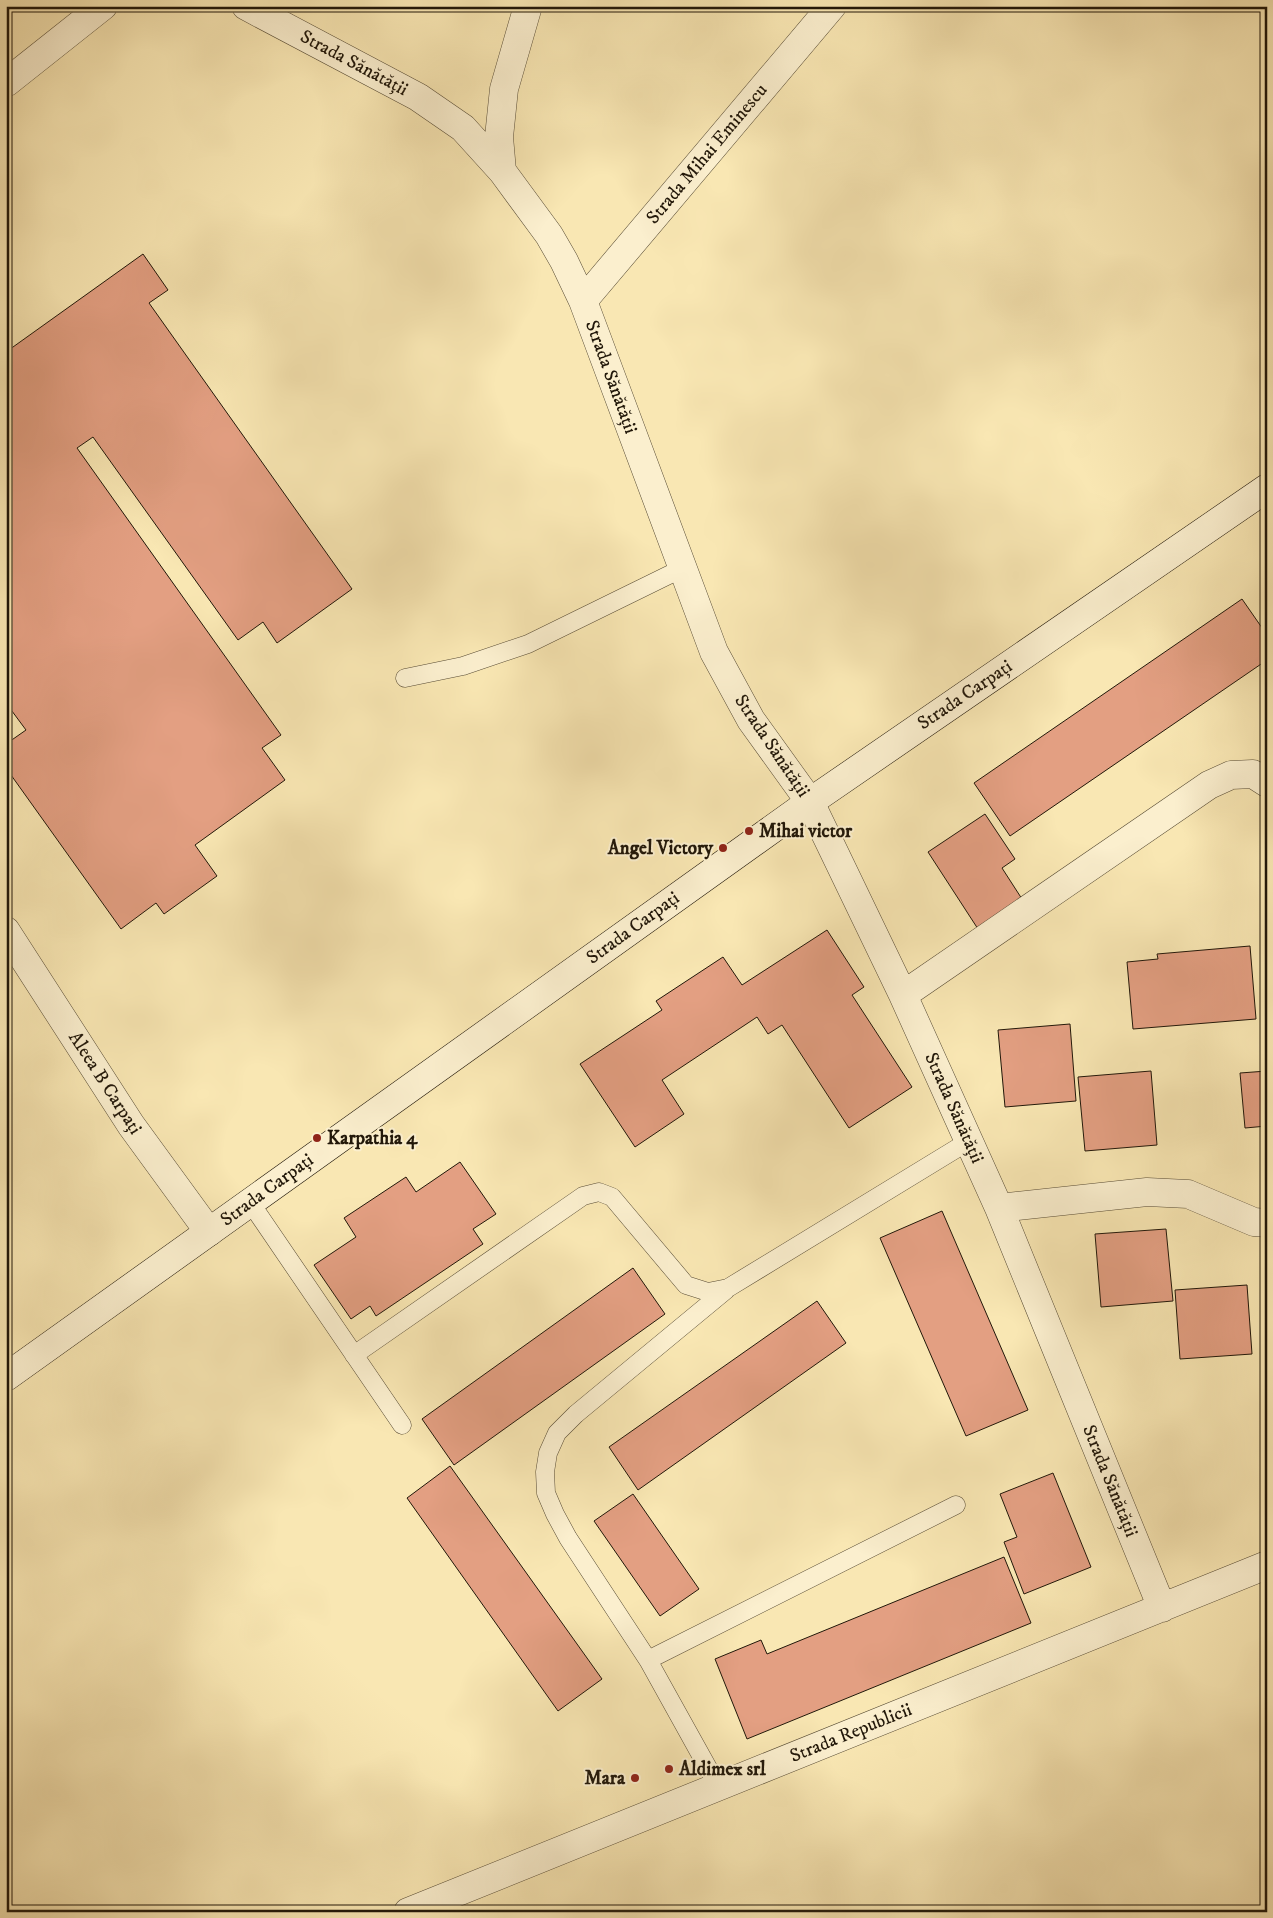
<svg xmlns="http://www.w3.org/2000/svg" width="1273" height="1918" font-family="'IM FELL DW Pica',serif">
<rect width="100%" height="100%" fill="#f9e7b3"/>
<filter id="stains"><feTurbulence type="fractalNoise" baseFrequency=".004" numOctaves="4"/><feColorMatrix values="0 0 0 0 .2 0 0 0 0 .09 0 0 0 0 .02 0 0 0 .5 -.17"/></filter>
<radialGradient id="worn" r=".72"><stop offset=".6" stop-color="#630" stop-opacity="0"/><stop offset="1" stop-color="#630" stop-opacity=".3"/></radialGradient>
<path fill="#e39f82" stroke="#211709" d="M143,254L168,290L149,303L352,589L277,643L263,622L238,640L93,437L77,448L281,735L262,748L285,780L195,845L217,876L164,914L156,903L121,929L6,768V744L26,730L6,703V352Z
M1242,599L1267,635V660L1010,836L974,783Z
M985,814L1015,859L1002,868L1022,899L978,929L928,852Z
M827,930L864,987L852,995L912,1087L849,1128L782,1025L768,1034L757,1017L662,1080L684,1114L635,1147L580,1064L662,1010L656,1001L723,957L742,985Z
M1250,946L1256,1019L1133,1029L1127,962L1158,959L1157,954Z
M1070,1024L1076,1101L1005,1107L998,1030Z
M1151,1071L1157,1145L1085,1151L1078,1077Z
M1267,1071V1126L1245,1128L1240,1073Z
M460,1162L496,1214L473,1229L483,1244L376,1316L370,1306L351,1319L314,1265L356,1237L344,1218L406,1177L416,1192Z
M942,1211L1028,1410L966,1436L880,1238Z
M1166,1229L1173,1301L1101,1307L1095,1234Z
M633,1268L665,1314L454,1465L422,1419Z
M1247,1285L1252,1354L1180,1359L1175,1290Z
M817,1301L846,1343L638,1490L609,1447Z
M450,1466L602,1679L558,1711L407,1498Z
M1053,1473L1091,1567L1024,1594L1004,1542L1017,1537L1000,1494Z
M633,1494L699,1589L660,1616L594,1521Z
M1004,1557L1031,1623L747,1739L715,1659L761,1640L767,1654Z"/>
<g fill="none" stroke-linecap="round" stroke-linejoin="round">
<defs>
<path id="lane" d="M405,678L463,666L528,644L683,568
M250,1202L402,1425
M354,1355L583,1196L599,1192L612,1197L686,1285L708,1292L728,1288L969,1141
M648,1660L956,1505
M718,1786L648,1660L568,1538L555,1514L546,1493L545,1472L548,1453L557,1433L576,1414L726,1290"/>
<path id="street" d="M246,6L418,97L463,128L502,171L549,235L564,261L583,301L714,652L751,720L810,802L903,995L999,1208L1162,1608
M6,83L103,6
M502,171L499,137L504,89L528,6
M583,301L832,6
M6,931L131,1125L209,1232
M903,995L1209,785L1231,775L1253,774L1267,783
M999,1208L1147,1192L1188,1194L1254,1222L1267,1223
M408,1912L1267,1565"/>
<path id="secondary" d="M6,1377L810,802L1267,488"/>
</defs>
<use href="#lane" stroke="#574b34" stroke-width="19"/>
<use href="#street" stroke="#574b34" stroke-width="29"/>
<use href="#secondary" stroke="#211709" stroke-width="29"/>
<use href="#lane" stroke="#fbefce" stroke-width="18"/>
<use href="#street" stroke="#fbefce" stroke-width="28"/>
<use href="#secondary" stroke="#fbefce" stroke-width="28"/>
</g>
<g fill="#8f2418" stroke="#fbefce" stroke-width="2">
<circle cx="749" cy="831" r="5"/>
<circle cx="723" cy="848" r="5"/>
<circle cx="317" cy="1138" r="5"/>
<circle cx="669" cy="1769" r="5"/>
<circle cx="635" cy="1778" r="5"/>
</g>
<g text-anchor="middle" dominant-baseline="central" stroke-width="4" stroke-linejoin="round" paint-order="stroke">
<g font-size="19" fill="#211709" stroke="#fbefce">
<text transform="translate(354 63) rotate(28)">Strada Sănătății</text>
<text transform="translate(707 154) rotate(-50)">Strada Mihai Eminescu</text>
<text transform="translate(611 377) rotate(70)">Strada Sănătății</text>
<text transform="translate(965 695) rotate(-34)">Strada Carpați</text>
<text transform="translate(772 746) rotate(56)">Strada Sănătății</text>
<text transform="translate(633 928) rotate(-36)">Strada Carpați</text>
<text transform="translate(105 1083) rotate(57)">Aleea B Carpați</text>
<text transform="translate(954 1108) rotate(66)">Strada Sănătății</text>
<text transform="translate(267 1190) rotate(-36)">Strada Carpați</text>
<text transform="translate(1110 1481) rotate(68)">Strada Sănătății</text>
<text transform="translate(851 1733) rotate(-22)">Strada Republicii</text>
</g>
<g font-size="19" font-weight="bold" fill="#211709" stroke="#fbefce" text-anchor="start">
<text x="759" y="831">Mihai victor</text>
<text x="713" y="848" text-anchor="end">Angel Victory</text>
<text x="327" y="1138">Karpathia 4</text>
<text x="679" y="1769">Aldimex srl</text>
<text x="625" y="1778" text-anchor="end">Mara</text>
</g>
</g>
<rect width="1273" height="1918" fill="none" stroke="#f9e7b3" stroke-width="25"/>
<rect x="8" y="8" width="1258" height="1903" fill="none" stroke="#211709" stroke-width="2.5"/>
<rect x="12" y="12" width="1248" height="1893" fill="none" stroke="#211709"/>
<rect width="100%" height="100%" filter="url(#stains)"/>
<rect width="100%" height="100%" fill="url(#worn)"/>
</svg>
